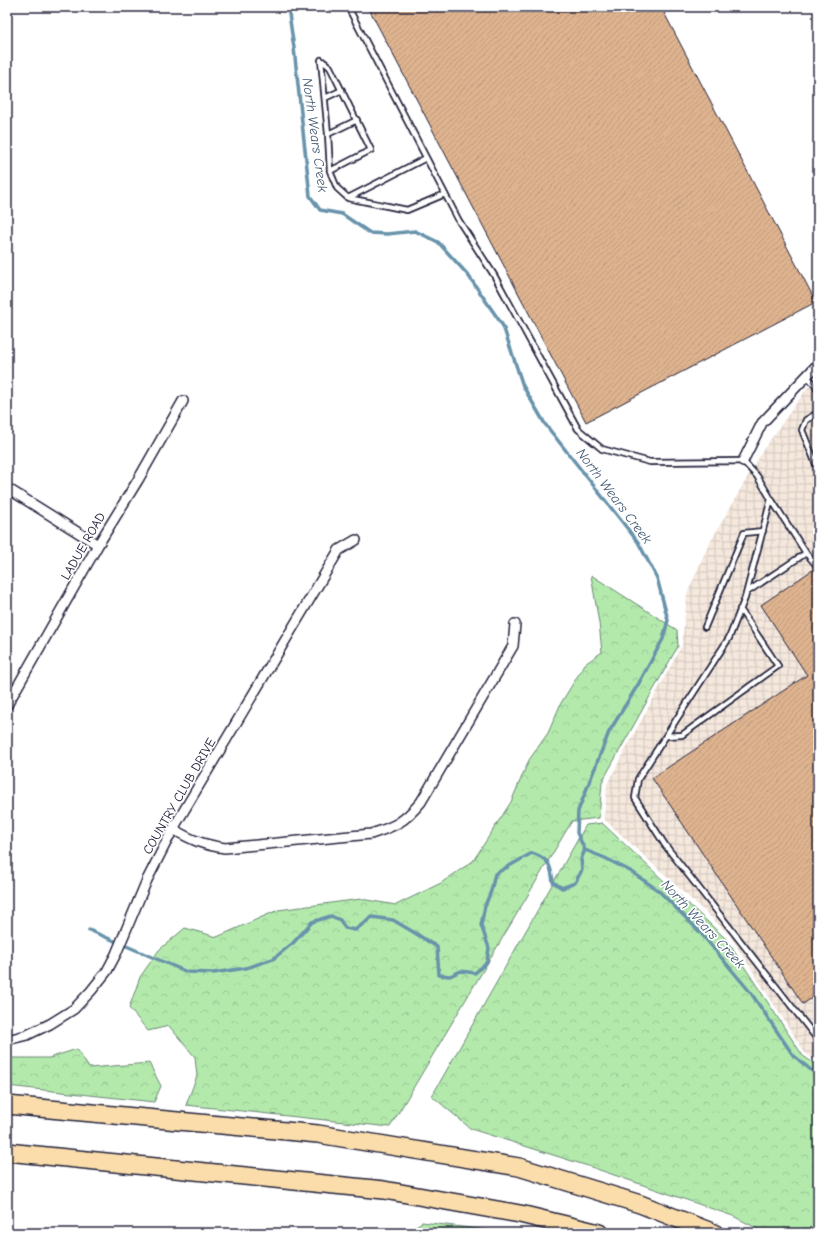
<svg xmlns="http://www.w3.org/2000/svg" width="825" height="1240" font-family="'Comic Neue',sans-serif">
<defs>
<pattern id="industrial-grid" width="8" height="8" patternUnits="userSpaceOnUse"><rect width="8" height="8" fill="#f5e8dd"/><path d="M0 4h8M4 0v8" fill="none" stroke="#d2c7bf"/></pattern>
<pattern id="forest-crowns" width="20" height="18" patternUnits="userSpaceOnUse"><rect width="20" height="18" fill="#b3eaac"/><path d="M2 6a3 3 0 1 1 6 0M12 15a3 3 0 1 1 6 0" fill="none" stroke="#9ac895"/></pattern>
<pattern id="building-hatch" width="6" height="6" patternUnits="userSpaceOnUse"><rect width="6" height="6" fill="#deb38f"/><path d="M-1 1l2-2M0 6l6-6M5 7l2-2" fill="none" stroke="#be9a7c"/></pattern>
</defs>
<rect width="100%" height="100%" fill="#fff"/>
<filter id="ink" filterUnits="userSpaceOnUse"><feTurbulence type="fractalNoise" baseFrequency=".025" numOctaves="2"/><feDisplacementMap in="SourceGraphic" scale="8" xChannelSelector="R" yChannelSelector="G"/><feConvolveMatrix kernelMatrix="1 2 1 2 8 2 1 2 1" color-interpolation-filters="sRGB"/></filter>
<g filter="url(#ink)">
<path fill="url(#industrial-grid)" d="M818,379V1062L805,1053L729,934L604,819L607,784L682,645L687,594L707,548L763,450L808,387Z"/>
<path fill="url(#forest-crowns)" stroke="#6a8674" d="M591,575L677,630L678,646L602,782L599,818L572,821L390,1127L186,1105L197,1076L195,1057L169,1026L148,1031L129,1008L140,977L159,950L185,928L217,937L278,910L361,899L396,905L441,883L473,861L511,802L529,760L548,733L561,703L585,664L602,652L599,623Z
M602,823L726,939L803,1056L818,1066V1233H766L733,1216L591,1167L471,1129L432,1096L586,825Z
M77,1049L89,1068L149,1063L161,1086L154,1102L7,1086V1058H49Z
M422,1222L494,1231L500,1233H405Z"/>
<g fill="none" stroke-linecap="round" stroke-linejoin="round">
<path stroke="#6793ab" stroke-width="3.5" d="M288,7L294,48L310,196L320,210L342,214L370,233L387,234L415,231L438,242L468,275L503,326L523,386L545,424L638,542L657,578L668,620L663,639L639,683L609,732L578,811L577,833L585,850L605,858L632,872L659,891L699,931L751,993L793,1055L818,1076
M89,930L187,972L213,973L246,968L273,959L293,943L312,922L331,916L340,920L345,928L355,930L372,917L393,920L415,933L437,947L439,975L450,976L461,971L475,973L487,962L489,948L481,925L485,906L491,891L495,874L532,853C549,859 551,865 553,882L562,888L575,883L582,870L581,859L585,850"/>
</g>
<path fill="url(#building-hatch)" stroke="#22223b" d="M368,7H661L816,302L586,422Z
M814,569L818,575V994L803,1004L652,778L807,675L761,605Z"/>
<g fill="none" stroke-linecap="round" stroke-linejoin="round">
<defs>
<path id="lane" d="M348,7L459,221L494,275L578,429L602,449L650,462L743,461L757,476L771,499L745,598L729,638L638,779L635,798L665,845L818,1040
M325,98L342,90
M328,134L357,120
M330,171L371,150L330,67L321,60L328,134L330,171L337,188L348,198L426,158
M348,198L407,210L445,194
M806,375L816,386L818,391
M818,413L806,420L802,430L818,469
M806,553L818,567
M747,592L806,553L771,499
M705,627L744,533L763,531
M666,736L682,735L778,666L740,609"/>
<path id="street" d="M743,461L762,423L818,364
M7,488L98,545
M7,705L98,545L138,480L183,401
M173,829C191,840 204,845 225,848L371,834C396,826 404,822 421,802L513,646L515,624
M7,1040L27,1035L50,1024L74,1009L91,991L107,971L116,954L147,880L173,829L339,550L356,540"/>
<path id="highway" d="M7,1105L318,1134L519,1167L640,1204L714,1233
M7,1152L384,1190L520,1214L599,1233"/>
</defs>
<use href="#lane" stroke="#22223b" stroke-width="8"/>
<use href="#street" stroke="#22223b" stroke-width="12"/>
<use href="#highway" stroke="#22223b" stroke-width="20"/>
<use href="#lane" stroke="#fff" stroke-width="4.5"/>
<use href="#street" stroke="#fff" stroke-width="9"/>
<use href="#highway" stroke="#faddab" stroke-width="17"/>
</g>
</g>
<g text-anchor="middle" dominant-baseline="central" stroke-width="3.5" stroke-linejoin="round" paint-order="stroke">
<g font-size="13" fill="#22223b" stroke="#fff">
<text transform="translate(83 546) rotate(-60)">LADUE ROAD</text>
<text transform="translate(179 796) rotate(-60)">COUNTRY CLUB DRIVE</text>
</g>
<g font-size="14" font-style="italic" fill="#445a73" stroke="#fff">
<text transform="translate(315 135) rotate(82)">North Wears Creek</text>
<text transform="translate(614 496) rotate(53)">North Wears Creek</text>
<text transform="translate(703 924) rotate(47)">North Wears Creek</text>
</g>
</g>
<rect width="825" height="1240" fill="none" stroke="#fff" stroke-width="24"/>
<rect x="12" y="12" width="801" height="1216" fill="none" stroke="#22223b" stroke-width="1.5" filter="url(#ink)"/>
</svg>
